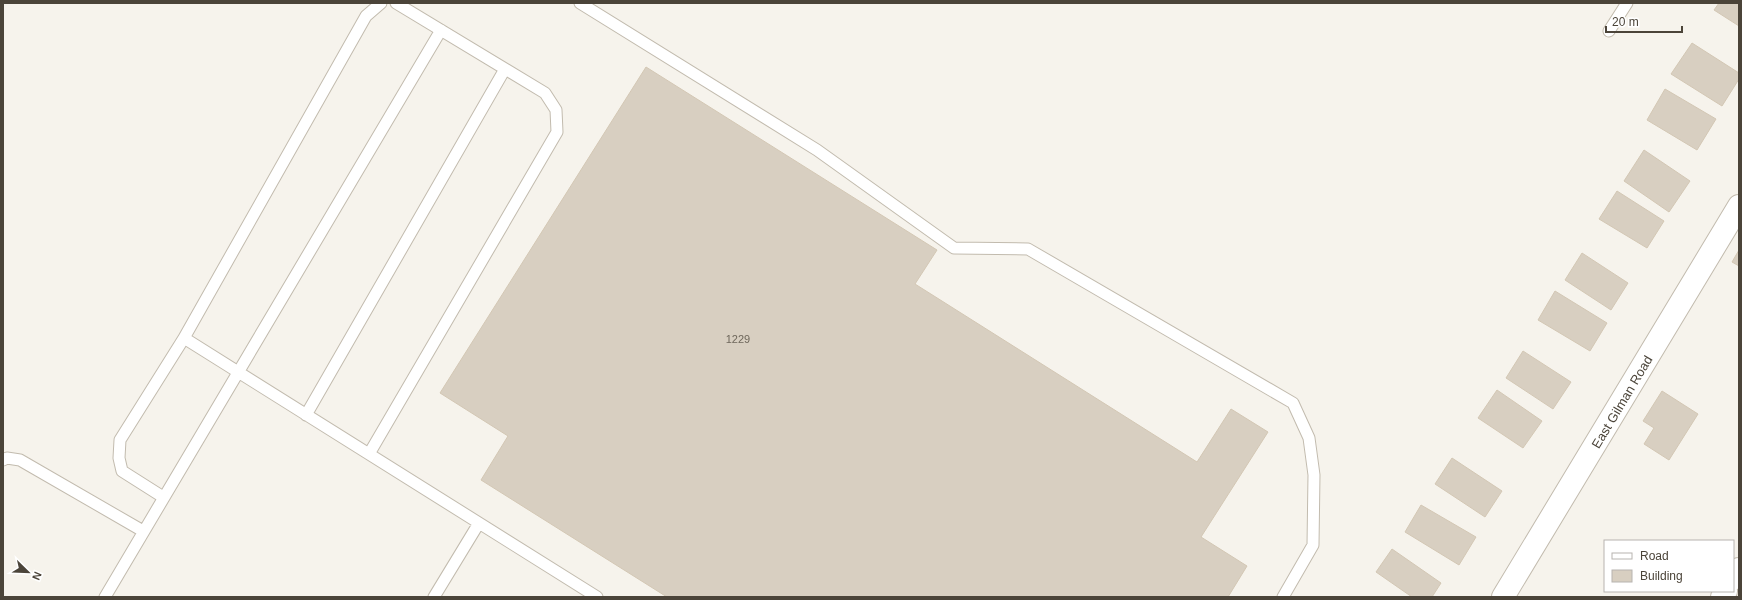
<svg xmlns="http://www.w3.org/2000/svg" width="1742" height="600" font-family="Helvetica,sans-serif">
<rect width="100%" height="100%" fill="#f6f3ec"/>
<path fill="#d8cfc1" stroke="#d3c7b4" d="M1719,3H1739V26L1714,10Z
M1692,43L1739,73V79L1722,106L1671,74Z
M646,67L937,250L915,284L1197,462L1231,409L1268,432L1201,537L1247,566L1228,597H667L481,480L508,436L440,393Z
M1665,89L1716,119L1697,150L1647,120Z
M1644,150L1690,181L1669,212L1624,181Z
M1617,191L1664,221L1647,248L1599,219Z
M1739,250V266L1732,262Z
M1582,253L1628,283L1611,310L1565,280Z
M1555,291L1607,323L1590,351L1538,320Z
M1523,351L1571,382L1553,409L1506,378Z
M1497,390L1542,421L1523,448L1478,418Z
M1662,391L1698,414L1669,460L1644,444L1654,428L1643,421Z
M1452,458L1502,491L1485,517L1435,484Z
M1421,505L1476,537L1459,565L1405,532Z
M1392,549L1441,583L1432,597H1412L1376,572Z"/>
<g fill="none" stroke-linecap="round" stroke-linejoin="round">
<defs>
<path id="service" d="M580,3L817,150L954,248L1028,249L1293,403L1309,438L1314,475L1313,545L1283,597
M1609,31L1627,3
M184,338L366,16L381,3
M306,415L505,69
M369,454L557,132L556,110L545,93L396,3
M3,460L7,458L20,460L143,531
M163,497L122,471L119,458L120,440L184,338L597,597
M105,597L441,30
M434,597L479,523"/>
<path id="minor" d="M1733,579L1739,569
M1503,597L1739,206
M1722,597L1726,591"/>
</defs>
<use href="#service" stroke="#c2bbae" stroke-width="13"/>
<use href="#minor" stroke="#c2bbae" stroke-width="24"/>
<use href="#service" stroke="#fff" stroke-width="11"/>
<use href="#minor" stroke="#fff" stroke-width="22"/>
</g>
<g text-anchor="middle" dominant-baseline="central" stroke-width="3.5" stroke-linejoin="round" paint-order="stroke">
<g font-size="11" fill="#6e675b">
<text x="738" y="339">1229</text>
</g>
<g font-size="13" fill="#4b4439" stroke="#fff">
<text transform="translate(1622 402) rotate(-59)">East Gilman Road</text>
</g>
</g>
<rect width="1742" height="600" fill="none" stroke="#4b4439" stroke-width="8"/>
<rect x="1604" y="540" width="130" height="52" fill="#ffffff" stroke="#b7b4b0"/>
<rect x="1612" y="553" width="20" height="6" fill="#ffffff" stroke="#b7b4b0"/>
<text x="1640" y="560" font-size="12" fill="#4b4439">Road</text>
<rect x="1612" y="570" width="20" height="12" fill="#d8cfc1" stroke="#b7b4b0"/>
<text x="1640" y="580" font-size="12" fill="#4b4439">Building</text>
<g transform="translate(28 572) rotate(113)" stroke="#ffffff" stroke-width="3" paint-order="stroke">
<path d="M0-3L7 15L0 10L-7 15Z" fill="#4b4439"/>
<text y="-6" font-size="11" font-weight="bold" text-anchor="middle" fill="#4b4439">N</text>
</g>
<path d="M1606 26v6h76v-6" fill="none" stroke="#4b4439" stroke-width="2"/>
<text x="1612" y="26" font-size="12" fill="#4b4439" stroke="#ffffff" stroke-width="3" paint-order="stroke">20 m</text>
</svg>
